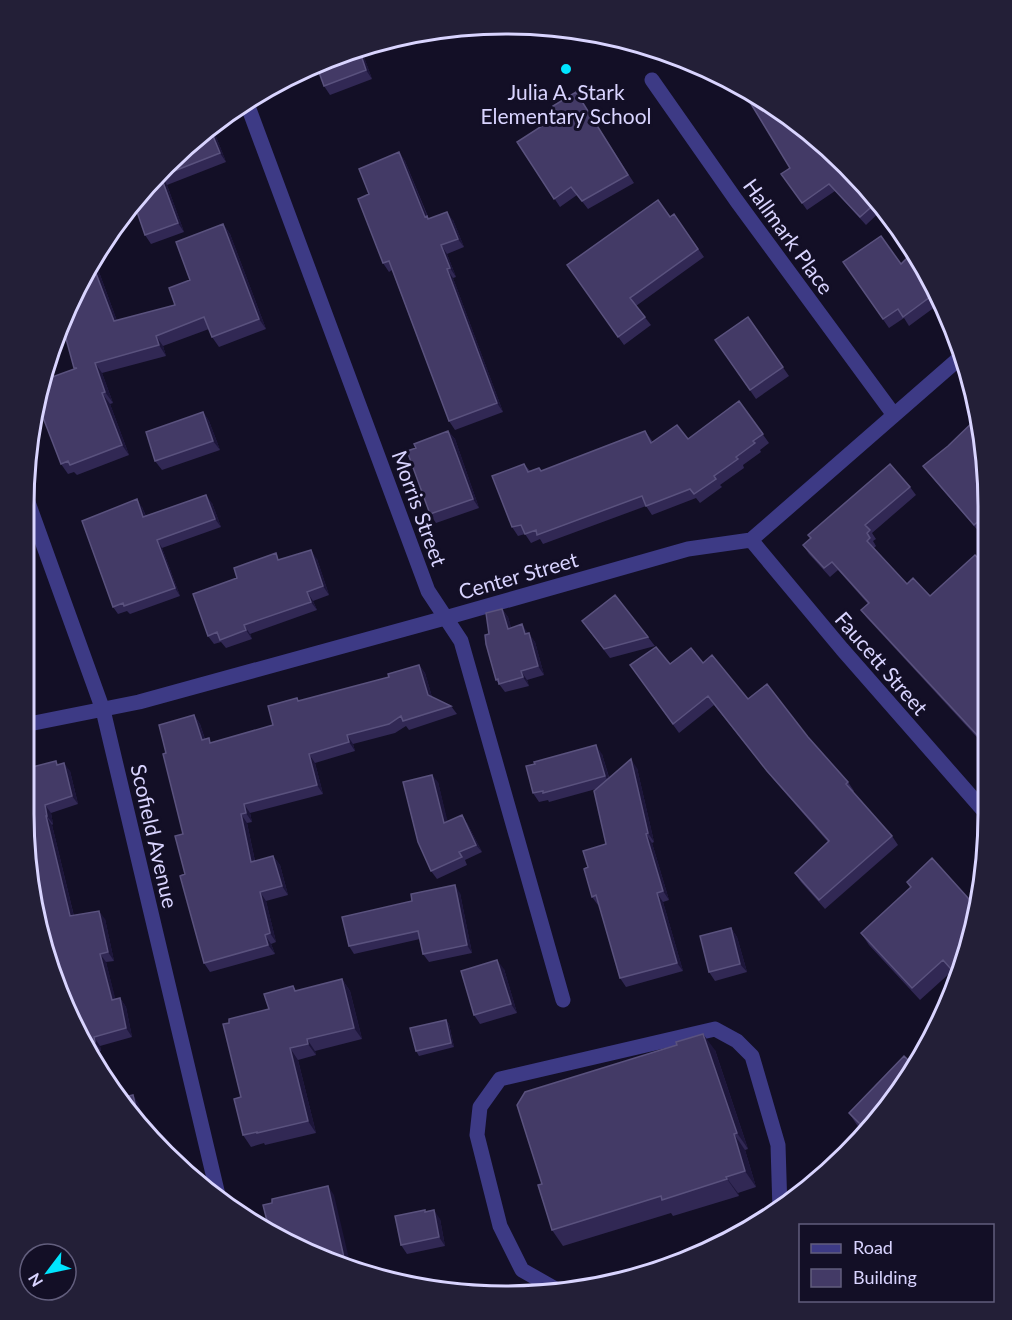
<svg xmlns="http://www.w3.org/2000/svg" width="1012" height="1320" font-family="Lato,sans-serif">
<rect width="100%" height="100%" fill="#130f26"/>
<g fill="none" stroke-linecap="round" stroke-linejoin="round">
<path stroke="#3d3a85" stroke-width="15" d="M559,1291L522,1270L500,1226L477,1135L480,1107L500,1079L715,1029L737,1041L752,1056L778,1145L780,1210"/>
<path stroke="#3d3a85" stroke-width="15" d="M652,80L736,200L894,415
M246,101L428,591L461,641L563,1000
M25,494L103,710L218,1195
M751,540L842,649L984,811
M24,725L139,702L445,618L688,549L751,540L963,355"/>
</g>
<path fill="#312854" d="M361,49L372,79L330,95L324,86L322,61Z
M576,92L634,183L588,209L577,195L560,207L517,142L559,115Z
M213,129L226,162L167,185L184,232L151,244L145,235L134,203Z
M399,152L405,161L429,219L453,220L464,247L447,254L456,277L453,278L503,412L455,430L449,421L392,270L389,272L383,263L369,194Z
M847,165L883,209L866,225L835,191L807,210L781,174Z
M674,214L704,257L636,306L651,325L624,345L567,265L670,217Z
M223,224L230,234L266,329L219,347L212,337L209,329L163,346L166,356L102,373L113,403L110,404L129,455L77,475L74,472L68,474L61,464L74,368L65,334L64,335L60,329L74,293L93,263L99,272L117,321L175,305Z
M913,252L939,304L909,326L904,318L889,328L843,262L901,264Z
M748,317L789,376L756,399L715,340Z
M739,401L769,443L760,450L761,452L743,465L744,468L720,485L722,487L700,503L696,498L652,515L646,506L543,544L540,539L531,543L525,534L518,536L512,527L524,464L530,471H542L645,431L653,442L688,439Z
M203,412L209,421L220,450L162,470L155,461Z
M448,431L455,439L479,508L436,523L430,514L416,448Z
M984,443V530L980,533L929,474L923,466Z
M910,487L916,495L872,533L876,539L873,541L876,546L874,548L907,584L930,596L984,564V745L867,618L861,610L868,604L838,570L830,577L809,554L803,545L811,539L808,535Z
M212,503L221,527L162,548L180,596L130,614L127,611L118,614L113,607L142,507L146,516Z
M280,559H317L329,595L313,601L317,610L250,634L252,639L226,648L221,642L214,644L208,636L237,578Z
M502,609L508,617L511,628L528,633L535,642L544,675L527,680L529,686L505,692L496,680L489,634Z
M582,621L648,637L655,646L610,658Z
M24,662L30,677L24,679Z
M703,663L748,699L808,737L848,782L854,791L853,792L892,836L898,845L825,909L801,882L795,873L828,842L774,780L714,705L679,733L630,665Z
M419,665L425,673L432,697L451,706L457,714L409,730L406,726L395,733L353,744L355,751L315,763L323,794L250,813L252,822L247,823L255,861L273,856L280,865L288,895L266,901L276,942L271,944L275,954L210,972L204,963L185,874L183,834L166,753L194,715L200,724L205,739L212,743L273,725L299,701L389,677Z
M602,754L609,777L637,768L654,842L652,843L669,900L663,902L683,971L626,987L620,978L599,905H598L592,897L588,867L606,844L596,789L549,802L548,800L539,802L533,793Z
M58,764L70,771L78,804L51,813L53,824L52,825L74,916L105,919L114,961L106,962L115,999L120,998L126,1007L132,1037L100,1046L101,1051L88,1054L45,949L24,814Z
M438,782L447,821L467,823L482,852L465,860L467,865L437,879L431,871Z
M932,858L962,969L958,979L951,972L920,1000L869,945L861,933L911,887L907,882Z
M460,893L472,953L429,962L423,954L420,939L354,954L349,946L412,901Z
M731,928L737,937L747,972L715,981L709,972Z
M504,969L517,1013L480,1024L474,1015Z
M342,979L350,991L362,1039L315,1051L316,1055L298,1060L316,1133L265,1145L264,1143L251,1147L243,1135L241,1097L229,1023L269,1009L293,986L296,991Z
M446,1020L449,1024L454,1047L419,1056L416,1051Z
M715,1050L748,1149L745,1150L756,1187L738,1193L739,1196L673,1216L671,1213L563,1246L552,1230L542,1184Z
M907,1082L865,1133L857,1125L849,1113Z
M426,1212L440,1219L445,1246L407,1254L401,1245Z"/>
<path fill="#1d163a" d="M359,49H361L372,79L366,70Z
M213,129L226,162L220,153L211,131Z
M399,152L405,161L431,226L425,217Z
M162,177L167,185L184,232L178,223Z
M447,212L453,220L464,247L458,239Z
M223,224L230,234L266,329L259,319Z
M441,245L447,254L456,277L450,268Z
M93,263L99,272L121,332L114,321Z
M447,269L453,278L503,412L497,403Z
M156,336L163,346L166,356L159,345Z
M95,363L102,373L113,403L105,392Z
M102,393L110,404L129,455L122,445Z
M203,412L209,421L220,450L213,441Z
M448,431L455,439L479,508L473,499Z
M206,495L212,503L221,527L215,519Z
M137,499L142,507L149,525L143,517Z
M157,540L162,548L180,596L175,588Z
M311,550L317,559L329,595L323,586Z
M307,592L313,601L317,610L311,602Z
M502,609L508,617L514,637L508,629Z
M522,624L528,633L525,634Z
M244,625L250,634L252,639L246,630Z
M529,633L535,642L544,675L538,666Z
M24,662L30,677L24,668Z
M419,665L425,673L434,704L428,695Z
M521,671L527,680L529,686L523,677Z
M194,715L200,724L208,749L202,740Z
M347,735L353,744L355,751L349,742Z
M596,745L602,754L611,785L605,776Z
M309,754L315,763L323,794L317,785Z
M631,759L637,768L654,842L648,833Z
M64,763L70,771L78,804L72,796Z
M432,775L438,782L450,831L444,823Z
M244,804L250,813L252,822L246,813Z
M45,805L51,813L53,824L47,816Z
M241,814L247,823L257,871L251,862Z
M462,815L467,823L482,852L476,845Z
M46,816L52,825L76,925L70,916Z
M646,834L652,843L669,900L663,891Z
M273,856L280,865L288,895L282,886Z
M455,885L460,893L472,953L467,945Z
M260,892L266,901L276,942L270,933Z
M657,893L663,902L683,971L677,963Z
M99,911L105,919L114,961L108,952Z
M731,928L737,937L747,972L740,964Z
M265,935L271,944L275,954L268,945Z
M100,954L106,962L118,1009L112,1000Z
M497,960L504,969L517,1013L511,1004Z
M342,979L350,991L362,1039L354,1028Z
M120,998L126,1007L132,1037L126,1028Z
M446,1020L449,1024L454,1047L451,1043Z
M703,1034L715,1050L748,1149L737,1133Z
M94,1037L100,1046L101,1051L95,1042Z
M307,1039L315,1051L316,1055L308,1044Z
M290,1048L298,1060L316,1133L308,1121Z
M133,1095L139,1104L145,1128L139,1120Z
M734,1134L745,1150L756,1187L745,1171Z
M726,1177L738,1193L739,1196L727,1179Z
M328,1186L334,1195L350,1263L345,1262Z
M434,1210L440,1219L445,1246L439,1237Z"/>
<path fill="#433a66" stroke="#5a527e" stroke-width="1.5" d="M359,49L366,70L324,86L316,64L322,61Z
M576,92L628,175L582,201L571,187L554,199L517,142L559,115L553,106Z
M755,95L774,105L847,165L877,202L860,217L829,184L802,203L781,174L790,168L748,99Z
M211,131L220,153L164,175Z
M399,152L425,217L427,216L428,219L447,212L458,239L441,245L450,268L447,269L497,403L449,421L389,261L383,263L358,199L369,194L359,169Z
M161,177L178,223L145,235L134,203Z
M658,200L670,217L674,214L698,249L630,298L645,317L618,337L567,265Z
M223,224L259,319L212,337L204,317L156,336L159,345L95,363L105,392L102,393L122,445L70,465L68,461L61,464L37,402L41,381L77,368H74L62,324L74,293L92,263L114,321L175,305L169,288L190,280L176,242Z
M881,236L901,264L913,252L934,294L903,317L898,309L883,319L843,262Z
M748,317L783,367L750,390L715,340Z
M739,401L763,434L753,441L755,443L736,457L738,459L714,476L716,479L694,494L690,489L646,506L642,496L537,535L536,530L525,534L521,525L512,527L492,476L524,464L528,472L539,468L541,471L645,431L651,443L677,425L688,439Z
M203,412L213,441L155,461L146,432Z
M978,417L984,443V516L974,525L923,466L948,446Z
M448,431L473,499L430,514L407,451L416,448L414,444Z
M890,464L910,487L865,525L870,530L867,533L870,538L867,541L907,584L913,578L930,596L975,555L984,564V731L978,736L861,610L869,603L832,562L824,568L803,545L811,538L808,535Z
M206,495L215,519L157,540L175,588L124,606L123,603L113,607L82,521L137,499L143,517Z
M311,550L323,586L307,592L311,602L244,625L246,630L220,640L217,632L208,636L193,594L237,578L234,568L276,553L278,560Z
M615,595L648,637L604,649L582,621Z
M502,609L508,629L522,624L525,634L529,633L538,666L521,671L523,677L499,684L498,679L496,680L486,644L485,635L489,634L486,613Z
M656,647L670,664L691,648L703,663L712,655L748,699L767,684L808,737L848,782L846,784L892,836L819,900L795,873L829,841L767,771L708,696L673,724L630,665Z
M419,665L428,695L451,706L403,721L401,716L389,724L347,735L349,742L309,754L317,785L244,804L246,813L241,814L251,862L273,856L282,886L260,892L270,933L265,935L268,945L204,963L180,876L185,874L175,836L183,834L163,754L166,753L159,725L194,715L202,740L209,738L210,743L273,725L268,706L297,698L298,701L389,677L388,674Z
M596,745L605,776L543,793V791L533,793L526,766L535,764L534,762Z
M631,759L648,833L646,834L663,891L657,893L677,963L620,978L596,895L592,897L584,869L588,867L583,851L606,844L594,791Z
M56,761L57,765L64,763L72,796L45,805L47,816H46L70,916L99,911L108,952L100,954L112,1000L120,998L126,1028L94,1037L95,1042L84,1045L45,949L38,917L24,814V769Z
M432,775L444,823L462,815L476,845L459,852L462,857L431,871L418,842L403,782Z
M932,858L977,908L962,969L958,977L943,960L912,988L861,933L911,887L907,882Z
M455,885L467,945L423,954L418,931L349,946L342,917L412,901L411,894Z
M731,928L740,964L709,972L700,936Z
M497,960L511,1004L474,1015L461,971Z
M342,979L354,1028L307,1039L308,1044L290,1048L308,1121L257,1133V1132L243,1135L234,1099L241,1097L223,1024L229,1023V1019L269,1009L264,994L293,986L295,991Z
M446,1020L451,1043L416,1051L410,1028Z
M703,1034L737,1133L734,1134L745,1171L726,1177L727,1179L662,1200L661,1196L552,1230L538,1185L542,1184L517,1105L525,1092L677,1045L676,1042Z
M904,1056L914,1066L907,1082L867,1131L849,1113Z
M133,1095L139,1120L121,1098Z
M328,1186L345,1262L270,1233L263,1205L272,1203V1199Z
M425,1210V1212L434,1210L439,1237L401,1245L395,1216Z"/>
<circle fill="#00e5ff" stroke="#130f26" stroke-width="2" cx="566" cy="69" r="6"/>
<g text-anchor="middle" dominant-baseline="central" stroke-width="6" stroke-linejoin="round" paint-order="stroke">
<g font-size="21" fill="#d9d4ff" stroke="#130f26">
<text x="566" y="91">Julia A. Stark<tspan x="566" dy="24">Elementary School</tspan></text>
</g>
<g font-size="21" fill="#d9d4ff" stroke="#130f26">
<text transform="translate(789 236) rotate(54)">Hallmark Place</text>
<text transform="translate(420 508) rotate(70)">Morris Street</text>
<text transform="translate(518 575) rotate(-16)">Center Street</text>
<text transform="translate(882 663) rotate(49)">Faucett Street</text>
<text transform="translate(155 836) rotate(77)">Scofield Avenue</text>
</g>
</g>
<path d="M0 0H1012V1320H0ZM506 34H506A472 472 0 0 1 978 506V814A472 472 0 0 1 506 1286H506A472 472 0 0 1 34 814V506A472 472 0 0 1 506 34Z" fill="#231f37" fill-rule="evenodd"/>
<path fill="none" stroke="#d9d4ff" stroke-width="3" d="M506 34H506A472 472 0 0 1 978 506V814A472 472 0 0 1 506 1286H506A472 472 0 0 1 34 814V506A472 472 0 0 1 506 34Z"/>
<rect x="799" y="1224" width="195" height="78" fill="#130f26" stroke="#625e7d" stroke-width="1.5"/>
<rect x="811" y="1244" width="30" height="9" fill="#3d3a85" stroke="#625e7d" stroke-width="1.5"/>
<text x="853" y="1254" font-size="18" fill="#d9d4ff">Road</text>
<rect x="811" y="1269" width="30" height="18" fill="#433a66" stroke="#625e7d" stroke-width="1.5"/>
<text x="853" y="1284" font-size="18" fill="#d9d4ff">Building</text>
<g transform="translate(48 1272) rotate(238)"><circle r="28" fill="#130f26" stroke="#625e7d" stroke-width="1.5"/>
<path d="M0-4.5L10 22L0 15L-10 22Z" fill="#00e5ff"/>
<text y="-9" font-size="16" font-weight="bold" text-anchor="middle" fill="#d9d4ff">N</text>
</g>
</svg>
